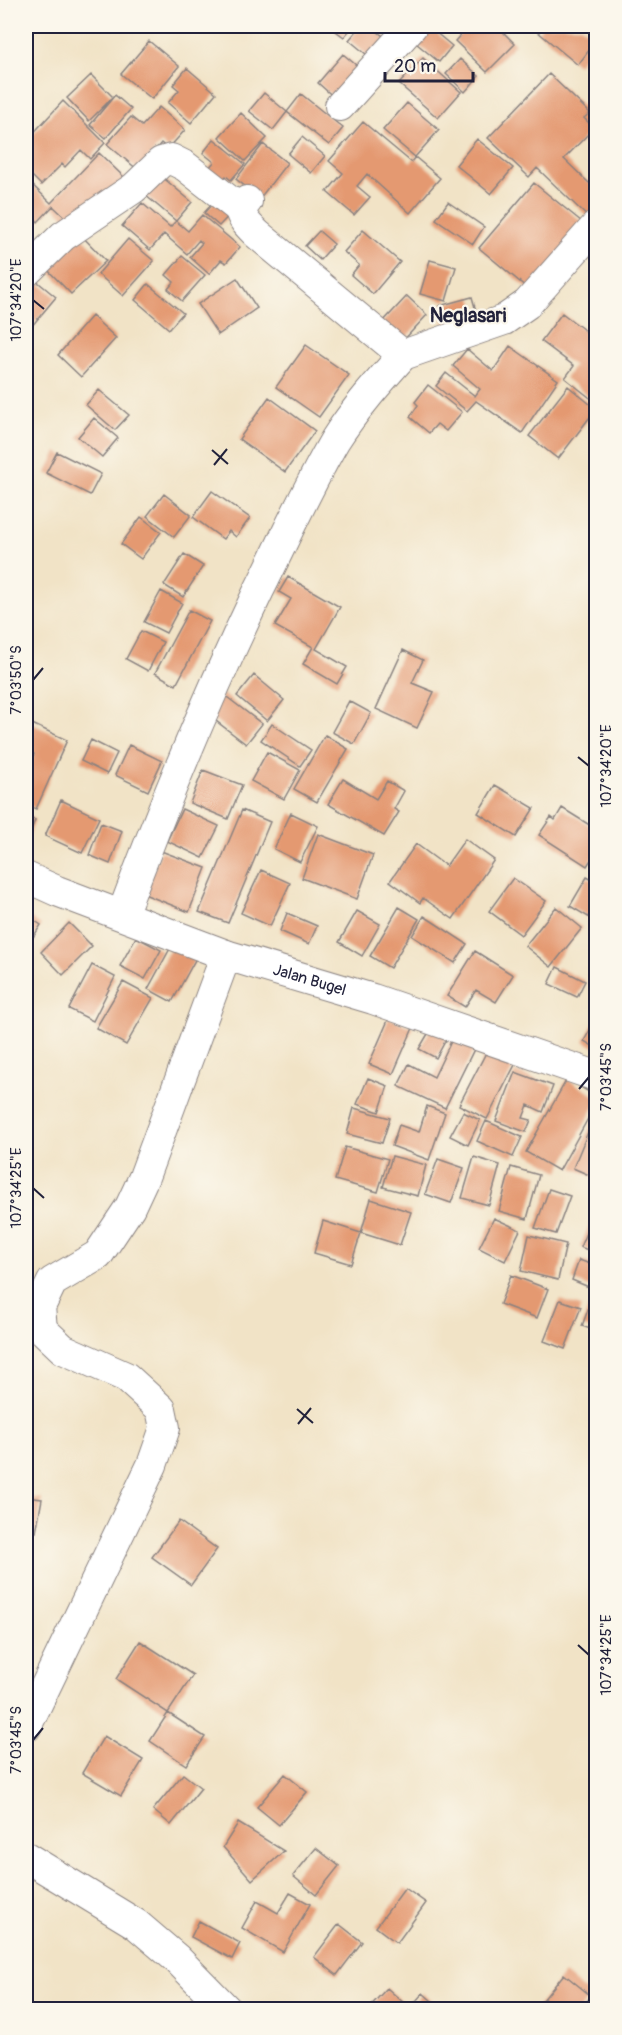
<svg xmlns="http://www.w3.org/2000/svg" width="622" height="2035" font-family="Pangolin,sans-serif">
<rect width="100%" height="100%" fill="#fbf7ec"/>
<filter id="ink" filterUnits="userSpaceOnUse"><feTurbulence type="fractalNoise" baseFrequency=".0167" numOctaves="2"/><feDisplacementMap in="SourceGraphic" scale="12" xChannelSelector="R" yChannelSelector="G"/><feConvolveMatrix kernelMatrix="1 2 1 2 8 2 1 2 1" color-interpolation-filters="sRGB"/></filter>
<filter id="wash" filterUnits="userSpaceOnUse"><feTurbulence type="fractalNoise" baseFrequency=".008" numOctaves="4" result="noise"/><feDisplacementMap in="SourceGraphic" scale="24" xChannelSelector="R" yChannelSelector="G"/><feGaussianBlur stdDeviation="1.35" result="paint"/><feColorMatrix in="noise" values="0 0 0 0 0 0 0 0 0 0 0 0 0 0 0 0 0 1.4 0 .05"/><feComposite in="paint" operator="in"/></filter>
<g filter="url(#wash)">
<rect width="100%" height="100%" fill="#f1e3c6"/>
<g id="blocks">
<path fill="#e49971" d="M329,26H353L344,37Z
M361,26H370L387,39L372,59L349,40Z
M422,26H428L452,46L439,62L411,39Z
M469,26H497L515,44L487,72L455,41Z
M543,26H581L596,38V41L578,65L538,32Z
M149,41L179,66L152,99L121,74Z
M343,54L362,70L337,100L318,83Z
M423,58L461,92L438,118L399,84Z
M460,59L479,76L465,92L446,74Z
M187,68L216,93L191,123L168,103L179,90L173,85Z
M549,74L590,113L584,118L594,128L564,159L589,183L596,176V216L592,221L537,168L529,177L488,138Z
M91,75L113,97L89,121L67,98Z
M264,93L287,112L273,130L249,111Z
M301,94L343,128L329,145L287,112Z
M115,95L131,109L106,138L90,125Z
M63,101L105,143L90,159L81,150L65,167L62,164L41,185L26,170V141Z
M407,103L439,130L415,157L383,130Z
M159,107L185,130L168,149L161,143L138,170L107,144L131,117L142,126Z
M241,113L267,138L245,161L219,137Z
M363,122L411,162L415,157L440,178L410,213L367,174L357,186L370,197L354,215L327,192L343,173L329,161Z
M302,137L325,156L311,173L288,154Z
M214,139L245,164L231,180L226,176L218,186L204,174L214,162L203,153Z
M477,139L513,168L491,194L456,165Z
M263,144L287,163L260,198L236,179Z
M99,153L128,181L72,224L53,206L38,222L26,209V179L51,203Z
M161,176L192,202L176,221L145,195Z
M534,183L587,226L532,292L479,248Z
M220,195L235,209L219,226L204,213Z
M448,202L484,227L473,244L436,219Z
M142,203L170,227L176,221L188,231L202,215L240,247L226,263L221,260L209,274L190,257L202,243L199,240L187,254L164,234L150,250L122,226Z
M363,230L400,262L373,294L351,275L359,265L344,252Z
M319,231L334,244L320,260L305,246Z
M79,233L106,261L71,294L44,266Z
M128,239L154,261L123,296L98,274Z
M182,256L205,275L182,301L168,289L174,282L166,275Z
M430,260L456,267L446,301L420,294Z
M33,278L56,297L26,333V286Z
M237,278L257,308L218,335L198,304Z
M148,284L183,313L169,329L135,300Z
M407,296L427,315L400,344L380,325Z
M472,297L478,318L446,328L439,306Z
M562,313L596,339V398L594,401L565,378L574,366L541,341Z
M92,316L116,338L81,377L58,355Z
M306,345L349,375L319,417L276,387Z
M510,346L558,380L522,433L476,401L467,411L436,386L446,373L475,396L480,389L453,366L467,349L493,371Z
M428,385L462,412L446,431L437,424L429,433L410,417L418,405L415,402Z
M568,386L596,409L558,459L529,436Z
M99,390L129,415L115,430L86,405Z
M269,397L315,431L285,472L239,439Z
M94,418L118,438L102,457L78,437Z
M57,452L101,474L90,495L46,473Z
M212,491L250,518L236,537L229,531L223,539L193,517Z
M164,494L191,515L174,537L147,516Z
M141,517L161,532L141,559L121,544Z
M184,554L203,566L183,597L164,585Z
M288,577L340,607L316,649L347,667L337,684L303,664L313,647L275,626L291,599L279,592Z
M161,591L182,603L166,633L144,622Z
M189,610L210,621L176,685L155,673Z
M141,631L163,642L148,671L126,659Z
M403,650L423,660L412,683L434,692L417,728L376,709Z
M254,675L284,700L267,721L237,696Z
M223,694L262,724L246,744L207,714Z
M349,701L371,713L354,744L332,732Z
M30,723L67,740L36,809L26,804V773L34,754L26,750V732Z
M272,724L311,750L300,766L261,740Z
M325,735L348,749L317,802L294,789Z
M91,740L117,753L107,774L81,761Z
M129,745L162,761L148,791L115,775Z
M267,752L300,770L284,799L251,781Z
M203,770L242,785L228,819L190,803Z
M343,779L376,799L387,781L404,791L394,809L399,812L384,836L328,804Z
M495,785L534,808L516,837L478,813Z
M61,800L99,818L82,853L45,836Z
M562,808L596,829V852L587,866L539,835L551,817L555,820Z
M182,809L219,826L203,858L167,841Z
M242,810L270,822L228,923L199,912Z
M291,813L318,826L300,862L274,849Z
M26,816L35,820L26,843Z
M101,823L122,831L110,864L89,855Z
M318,834L373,855L357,899L302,878Z
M465,839L494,860L453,919L423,898L420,903L390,881L416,844L446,866Z
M161,851L206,868L189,912L144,894Z
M261,870L290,883L270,926L241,913Z
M587,877L596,882L595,921L570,906Z
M513,878L546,901L521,935L489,911Z
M399,907L419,919L390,968L370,956Z
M556,907L582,928L551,967L525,946Z
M357,911L380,924L362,956L339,942Z
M287,913L317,926L309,944L280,931Z
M26,915L41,925L26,948Z
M424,916L467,944L455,963L412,936Z
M69,923L92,946L63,975L41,952Z
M136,937L161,950L145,979L120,966Z
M172,945L196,958L172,1002L148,989Z
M475,951L513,975L496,1002L476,990L465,1007L447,996Z
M92,965L115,977L93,1021L69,1009Z
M557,967L585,981L577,997L549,984Z
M123,982L153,998L126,1045L96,1028Z
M389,1018L413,1028L393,1074L369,1064Z
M596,1019V1048L584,1041Z
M432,1027L448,1036L436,1058L419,1049Z
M456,1031L478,1041L445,1108L398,1086L409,1064L434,1077Z
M490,1045L518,1059L487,1119L459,1105Z
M515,1072L553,1086L543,1112L528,1105L523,1118L531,1120L526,1132L496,1121Z
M368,1078L388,1086L379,1112L357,1104Z
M567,1079L596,1096V1104L559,1171L526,1152Z
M427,1106L445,1113L429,1160L392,1146L399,1125L419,1132Z
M354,1108L390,1118L382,1143L347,1134Z
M463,1112L480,1120L468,1145L450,1136Z
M596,1113V1178L573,1168Z
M486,1121L522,1137L513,1157L477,1141Z
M345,1147L388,1159L378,1192L335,1180Z
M392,1156L426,1165L418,1196L383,1187Z
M474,1157L500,1165L489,1205L462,1198Z
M438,1159L464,1168L451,1203L425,1194Z
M511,1167L539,1175L527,1219L499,1211Z
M549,1189L570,1196L556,1234L535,1228Z
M371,1199L411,1212L400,1245L361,1233L351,1264L314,1253L323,1221L361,1233Z
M494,1218L520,1230L505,1261L479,1248Z
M592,1219L596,1221V1253L580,1247Z
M529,1235L566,1244L558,1280L521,1271Z
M579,1260L596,1266V1290L572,1280Z
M511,1275L548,1289L537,1318L500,1304Z
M560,1300L581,1307L565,1349L544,1341Z
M589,1307L596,1309V1331L582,1326Z
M26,1497L42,1499L36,1532L26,1530Z
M179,1521L217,1549L191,1585L152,1557Z
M140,1641L193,1675L168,1713L116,1679Z
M168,1713L205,1737L186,1765L150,1741Z
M104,1736L143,1760L121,1796L82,1773Z
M183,1774L201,1788L171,1825L153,1810Z
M285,1774L307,1792L279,1825L257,1807Z
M238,1823L284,1851L252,1880L223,1847Z
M316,1848L339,1866L316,1895L293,1876Z
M405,1888L426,1903L397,1943L376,1927Z
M290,1893L310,1904L283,1952L242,1928L257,1901L278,1913Z
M199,1921L240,1943L232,1959L191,1937Z
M339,1924L362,1942L337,1975L314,1957Z
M564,1974L591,1996L580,2010H535Z
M387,1988L405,2004L400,2010H367Z
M423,1993L442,2010H408Z"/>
</g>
</g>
<g filter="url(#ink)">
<use href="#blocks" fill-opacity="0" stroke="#8a8280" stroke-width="1.5"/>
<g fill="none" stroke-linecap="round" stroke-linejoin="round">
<defs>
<g id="street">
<path d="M340,106L412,26"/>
<path d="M247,201L240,209C242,220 249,226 257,234L403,355L504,320L527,304L596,226"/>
<path d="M26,272L63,236L134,188L161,162L171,159L185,166L240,209"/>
<path id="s1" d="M26,877L57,891L226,955L373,999L596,1076"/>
<path d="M122,915C163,805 208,696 259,590C284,540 307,488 335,440C354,410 379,382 403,355"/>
<path d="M26,1727L152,1465L165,1428L161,1409L126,1377L63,1349L42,1329L40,1307L52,1282L98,1255L130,1207L144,1177L226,955"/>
<path d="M26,1857L136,1924L177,1959L227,2010"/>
</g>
</defs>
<use href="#street" stroke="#8a8280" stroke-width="32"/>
<use href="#street" stroke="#fff" stroke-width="30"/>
</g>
</g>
<path fill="none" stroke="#22223b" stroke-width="2" d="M33,300L44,309M212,450L228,464M214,465L227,449M33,680L43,668M578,757L589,766M579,1089L589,1077M33,1188L44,1198M297,1409L313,1423M298,1424L311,1408M578,1645L589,1655M33,1740L43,1728"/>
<g text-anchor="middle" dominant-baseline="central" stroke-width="4.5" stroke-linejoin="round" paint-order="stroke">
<g font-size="16" fill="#22223b" stroke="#fbf7ec">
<text stroke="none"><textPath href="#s1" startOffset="302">Jalan Bugel</textPath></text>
</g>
<g font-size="20" font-weight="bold" fill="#22223b" stroke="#fbf7ec">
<text x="468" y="315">Neglasari</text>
</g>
</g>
<rect width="622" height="2035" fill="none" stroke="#fbf7ec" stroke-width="66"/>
<path d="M385 72v9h88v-9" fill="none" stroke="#22223b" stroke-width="3"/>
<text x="394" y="72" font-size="18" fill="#22223b" stroke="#fbf7ec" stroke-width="4.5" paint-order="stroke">20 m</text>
<rect x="33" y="33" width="556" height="1969" fill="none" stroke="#22223b" stroke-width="2"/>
<g font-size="15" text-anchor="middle" fill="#22223b">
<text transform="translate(16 300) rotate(-90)" y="5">107°34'20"E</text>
<text transform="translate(16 680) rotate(-90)" y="5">7°03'50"S</text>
<text transform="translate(606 766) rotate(-90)" y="5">107°34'20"E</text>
<text transform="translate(606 1077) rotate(-90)" y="5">7°03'45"S</text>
<text transform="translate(16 1188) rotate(-90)" y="5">107°34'25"E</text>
<text transform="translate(606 1655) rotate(-90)" y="5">107°34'25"E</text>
<text transform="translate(16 1740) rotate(-90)" y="5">7°03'45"S</text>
</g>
</svg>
